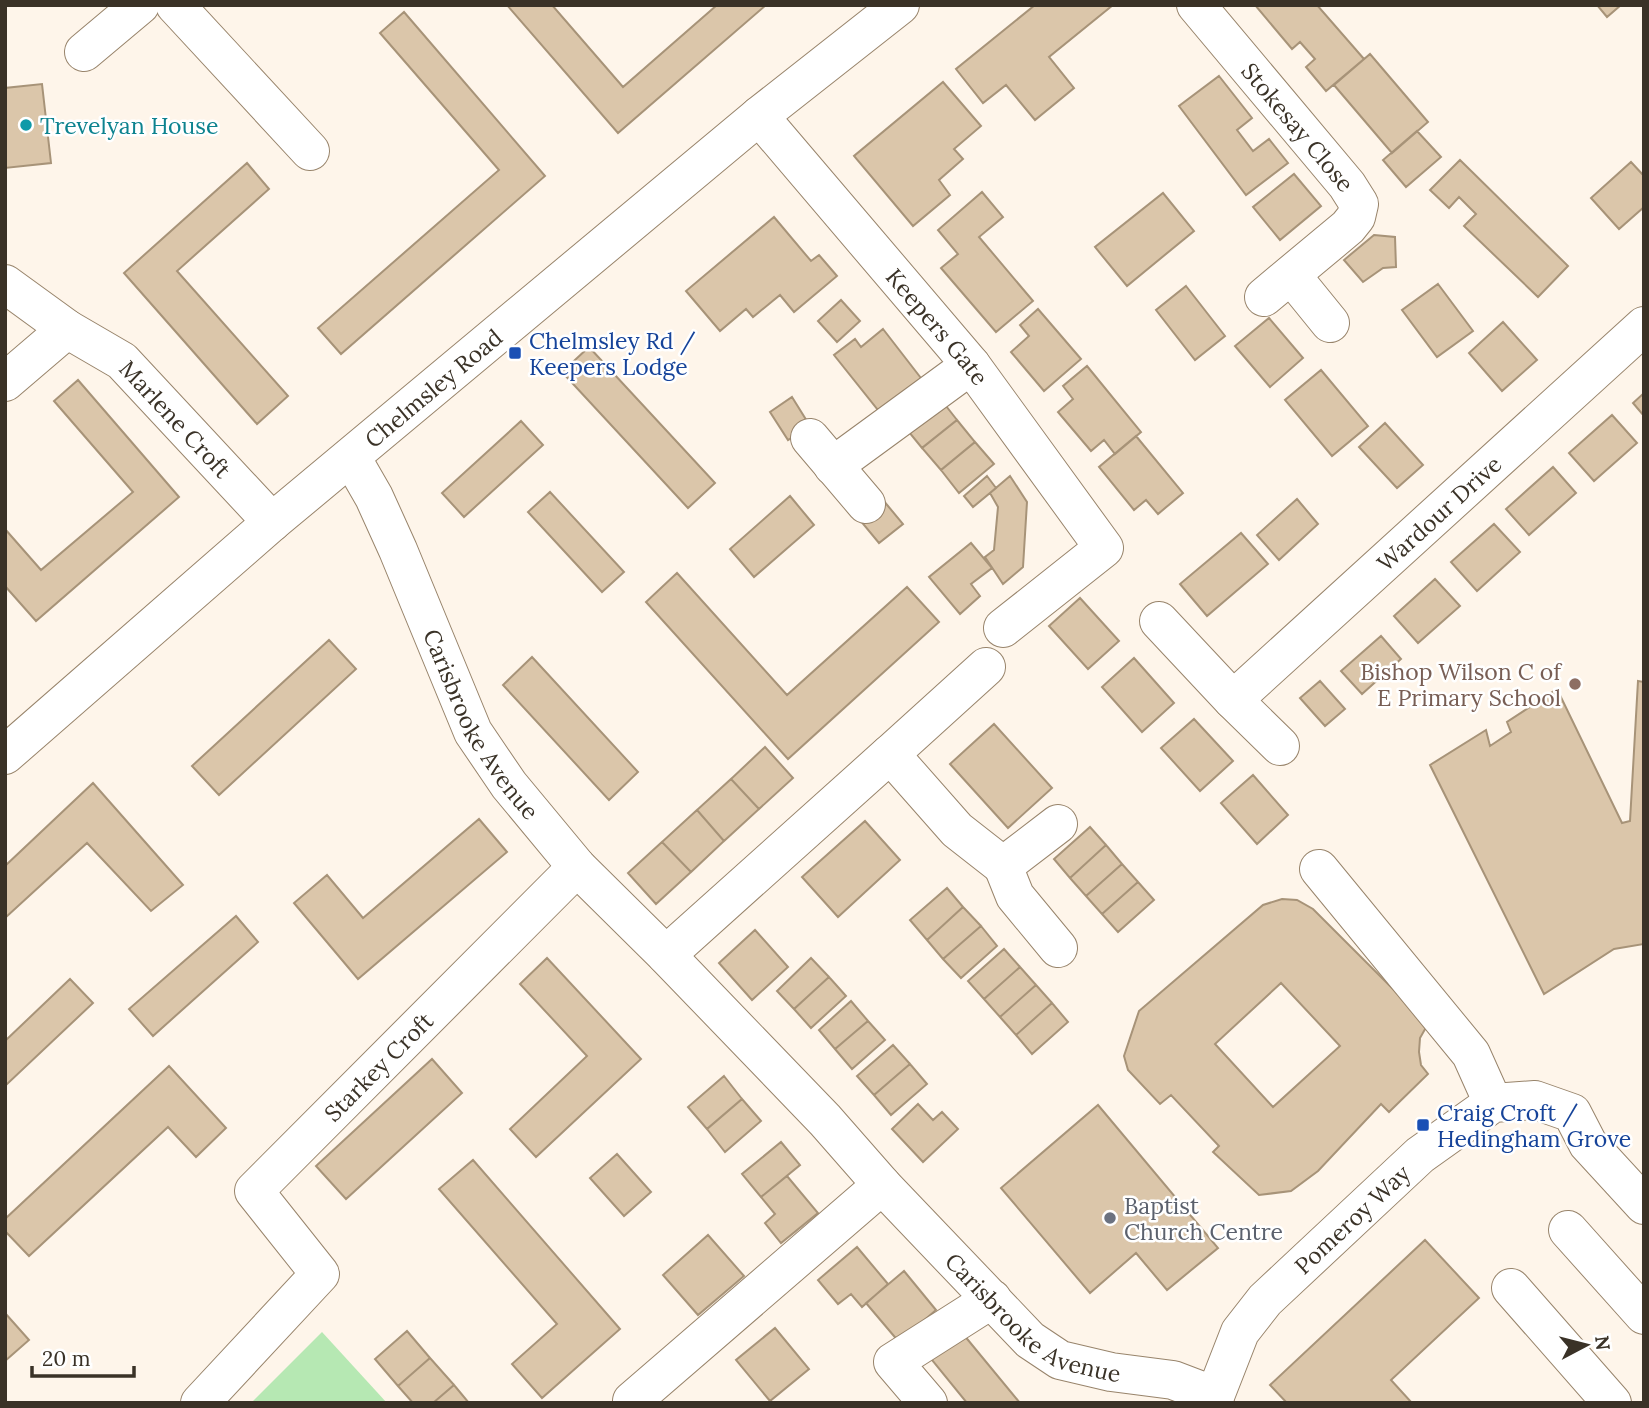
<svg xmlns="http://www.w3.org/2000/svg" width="1649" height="1408" font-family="Lora,serif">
<rect width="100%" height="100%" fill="#fef5ea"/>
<path fill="#b6e8b3" d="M322,1332L387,1403H251Z"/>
<path fill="#dbc6aa" stroke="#a79378" stroke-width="2" fill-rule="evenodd" d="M507,5H552L623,87L717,5H766L618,133Z
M1035,5H1113L1049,57L1074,88L1035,120L1006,85L983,103L956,69Z
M1255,5H1317L1364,59L1326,91L1306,67L1315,59L1300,42L1292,49Z
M1597,5H1621L1607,17Z
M404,12L545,176L341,354L318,328L499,170L380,33Z
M1370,54L1428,122L1392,153L1334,85Z
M1219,76L1252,118L1237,130L1253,151L1269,139L1288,163L1246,195L1179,106Z
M943,82L981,126L954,149L963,159L939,180L950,195L913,226L854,156Z
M42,84L51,163L5,168V88Z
M1417,131L1441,157L1406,187L1383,160Z
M1460,160L1568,266L1538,297L1464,226L1476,214L1459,197L1449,208L1430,190Z
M1631,162L1644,176V207L1619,229L1591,198Z
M247,163L269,189L177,271L288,396L257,424L124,273Z
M1294,174L1321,206L1280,240L1253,207Z
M982,192L1003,217L979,237L1033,301L996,332L941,268L958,254L938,230Z
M1163,193L1194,231L1127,286L1095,247Z
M774,217L811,261L819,255L837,276L794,312L780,295L753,317L746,309L720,331L686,291Z
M1374,235L1395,237L1396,267L1383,268L1363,282L1344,260Z
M1438,284L1473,331L1437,357L1402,310Z
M1186,286L1225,336L1195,360L1156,310Z
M841,300L860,321L837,342L818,321Z
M1038,309L1081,359L1044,391L1011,352L1029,336L1020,325Z
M1269,318L1303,358L1270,387L1235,346Z
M1503,322L1537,360L1502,391L1469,353Z
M883,329L924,382L882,415L834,355L855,339L861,347Z
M589,347L715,483L688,508L562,372Z
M1087,366L1141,432L1115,454L1104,440L1091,451L1058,412L1073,399L1063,386Z
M1321,370L1368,426L1332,456L1285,400Z
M78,380L179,497L36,621L5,586V529L41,570L133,492L54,401Z
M1644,393V416L1633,403Z
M792,397L810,426L788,440L770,412Z
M939,397L957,420L922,448L904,426Z
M1612,415L1637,443L1594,481L1569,453Z
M957,420L975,442L941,470L922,448Z
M521,421L543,445L464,517L442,493Z
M1385,423L1423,465L1397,488L1359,447Z
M1136,436L1183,493L1158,514L1146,500L1134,510L1099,467Z
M975,442L994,464L959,493L941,470Z
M1553,467L1576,493L1529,535L1506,509Z
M987,476L996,488L973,507L964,496Z
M1010,476L1027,502L1023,567L1003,584L985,557L994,550L998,507L990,493Z
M550,492L624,572L602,592L528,512Z
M790,496L814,525L754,577L730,549Z
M1297,499L1318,524L1279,560L1257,535Z
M883,500L903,524L879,543L859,519Z
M1494,524L1520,552L1477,591L1451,562Z
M1241,533L1268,564L1207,616L1180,584Z
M971,543L992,568L971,584L980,596L960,614L929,577Z
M677,573L787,695L907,587L939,622L788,759L646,602Z
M1435,579L1460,606L1418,643L1394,616Z
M1080,598L1119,641L1088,669L1049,626Z
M1381,636L1401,659L1362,694L1341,671Z
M329,640L356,669L219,795L192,766Z
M532,657L638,772L609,800L503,685Z
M1134,658L1174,703L1142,732L1102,687Z
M1320,681L1345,709L1325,726L1300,698Z
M1638,681L1644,682V944L1614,949L1544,994L1430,765L1486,730L1490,746L1511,732L1507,722L1557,689L1622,823L1630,821Z
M1194,719L1233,761L1200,791L1161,748Z
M994,724L1052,788L1008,828L950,764Z
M765,747L793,778L759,809L731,779Z
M1253,775L1288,815L1257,844L1221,803Z
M731,779L759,809L724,841L697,810Z
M93,783L183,885L151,911L87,843L5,918V866Z
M697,810L724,841L691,872L662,842Z
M479,819L507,852L358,979L294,903L327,875L363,918Z
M865,821L900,860L838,917L802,877Z
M1090,827L1106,845L1070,878L1054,859Z
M662,842L691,872L656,904L628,873Z
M1106,845L1122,864L1086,896L1070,878Z
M1122,864L1138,882L1102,914L1086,896Z
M1138,882L1154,900L1118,932L1102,914Z
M947,888L963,907L927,940L910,920Z
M1282,899L1297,900L1313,909L1428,1024L1420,1038L1419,1052L1421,1065L1428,1074L1389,1112L1381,1104L1318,1171L1291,1191L1259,1195L1213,1152L1219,1146L1171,1095L1160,1104L1128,1070L1124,1056L1139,1011L1263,905ZM1281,983L1340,1046L1273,1107L1215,1044Z
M963,907L981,926L943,959L927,940Z
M236,916L258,942L153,1036L129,1009Z
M981,926L997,946L961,978L943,959Z
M755,930L788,967L752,1000L719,963Z
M1004,949L1020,967L984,999L968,981Z
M547,958L641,1059L536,1157L510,1129L587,1056L520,984Z
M811,958L829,977L794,1009L777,991Z
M1020,967L1036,985L1000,1017L984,999Z
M829,977L846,996L811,1028L794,1009Z
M70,979L93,1003L5,1086V1041Z
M1036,985L1052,1003L1016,1035L1000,1017Z
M851,1001L868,1021L835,1049L819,1030Z
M1052,1003L1068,1022L1032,1054L1016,1035Z
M868,1021L885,1040L852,1069L835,1049Z
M893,1045L910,1064L874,1095L857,1076Z
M432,1059L462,1093L346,1199L316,1166Z
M910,1064L927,1084L891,1115L874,1095Z
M169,1066L226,1128L196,1157L168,1127L29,1256L5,1231V1219Z
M724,1076L742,1099L707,1129L688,1107Z
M742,1099L761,1121L725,1152L707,1129Z
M918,1104L933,1120L942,1112L958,1129L923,1162L892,1129Z
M1098,1105L1218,1248L1167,1290L1136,1253L1090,1293L1001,1188Z
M781,1142L800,1165L761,1197L742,1174Z
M617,1154L651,1192L624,1216L590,1178Z
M473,1160L620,1329L542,1398L512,1364L557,1324L439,1189Z
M787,1176L818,1213L781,1243L765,1223L775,1214L761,1197Z
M708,1235L744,1276L698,1315L663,1275Z
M1425,1240L1479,1298L1391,1380L1412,1403H1287L1270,1385Z
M857,1247L888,1284L862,1307L851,1294L838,1304L818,1280Z
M904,1271L936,1310L899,1342L866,1303Z
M5,1313L29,1340L5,1361Z
M954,1323L1020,1403H967L923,1349Z
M775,1328L809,1369L770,1401L736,1360Z
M407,1331L430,1358L398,1386L375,1359Z
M430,1358L454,1385L433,1403H413L398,1386Z
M454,1385L469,1403H433Z"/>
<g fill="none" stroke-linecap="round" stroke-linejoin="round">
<defs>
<g id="minor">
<path d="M175,5L310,151"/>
<path id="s1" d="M1196,5L1347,185L1359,204L1356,217L1348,227L1264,297"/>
<path d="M84,52L140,5"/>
<path id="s2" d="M759,116L971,365L1104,548L1003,628"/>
<path d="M1291,275L1330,323"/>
<path id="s3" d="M5,284L67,329L122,361L272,522"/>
<path d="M5,382L67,329"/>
<path d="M810,438L866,504"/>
<path id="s4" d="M351,457L374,497L398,550L473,732L509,785L577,867L666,955L825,1120L882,1185L1030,1340L1060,1360L1111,1372L1173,1380L1215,1396"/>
<path d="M833,466L971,365"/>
<path d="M1159,621L1233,700L1280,746"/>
<path id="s5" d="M1233,700L1644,326"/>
<path d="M890,754L986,667"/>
<path id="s6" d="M5,755L272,522L759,116L900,5"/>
<path d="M1058,824L1003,866L1015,896L1058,948"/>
<path d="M1319,869L1471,1054L1493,1103"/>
<path d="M666,955L890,754L957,830L1003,866"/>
<path d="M1568,1230L1644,1315"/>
<path d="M1511,1288L1612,1403"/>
<path id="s7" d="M1215,1396L1240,1332L1265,1300L1420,1155L1493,1103L1535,1100L1572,1113L1588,1144L1644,1205"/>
<path id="s8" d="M200,1403L320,1274L254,1191L577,867"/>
<path d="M633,1403L632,1401L882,1185"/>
<path d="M928,1403L893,1362L992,1299"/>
</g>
</defs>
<use href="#minor" stroke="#98846b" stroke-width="40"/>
<use href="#minor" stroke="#fff" stroke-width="38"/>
</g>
<circle fill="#0f9aa8" stroke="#fff" stroke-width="2.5" cx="26" cy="125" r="7"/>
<g fill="#1a4fb4" stroke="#fff" stroke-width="2.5">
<rect x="508" y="346" width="14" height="14" rx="3.5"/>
<rect x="1416" y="1118" width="14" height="14" rx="3.5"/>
</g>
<circle fill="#8d6e63" stroke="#fff" stroke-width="2.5" cx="1575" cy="684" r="7"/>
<circle fill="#6b7280" stroke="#fff" stroke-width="2.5" cx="1110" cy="1218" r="7"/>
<g text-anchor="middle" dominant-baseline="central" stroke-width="5" stroke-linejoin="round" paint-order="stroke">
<g font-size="23" fill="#0d838f" stroke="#fff" text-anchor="start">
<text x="40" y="125">Trevelyan House</text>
</g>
<g font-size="23" fill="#3a3227" stroke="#fff">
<text stroke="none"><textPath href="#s1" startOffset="159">Stokesay Close</textPath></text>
<text stroke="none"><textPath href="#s2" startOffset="276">Keepers Gate</textPath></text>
<text stroke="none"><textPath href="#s6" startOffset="564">Chelmsley Road</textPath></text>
<text stroke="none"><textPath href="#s3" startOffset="219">Marlene Croft</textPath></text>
<text stroke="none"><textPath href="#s5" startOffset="278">Wardour Drive</textPath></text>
<text stroke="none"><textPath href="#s4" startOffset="298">Carisbrooke Avenue</textPath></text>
<text stroke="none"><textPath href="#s8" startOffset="458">Starkey Croft</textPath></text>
<text stroke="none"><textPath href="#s7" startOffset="228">Pomeroy Way</textPath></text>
<text stroke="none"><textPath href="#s4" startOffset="1118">Carisbrooke Avenue</textPath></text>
</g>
<g font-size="23" fill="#164399" stroke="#fff" text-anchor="start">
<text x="529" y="340">Chelmsley Rd /<tspan x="529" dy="26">Keepers Lodge</tspan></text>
<text x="1437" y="1112">Craig Croft /<tspan x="1437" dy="26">Hedingham Grove</tspan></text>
</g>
<g font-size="23" fill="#785e54" stroke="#fff" text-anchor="end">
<text x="1561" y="671">Bishop Wilson C of<tspan x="1561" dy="26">E Primary School</tspan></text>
</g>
<g font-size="23" fill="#5b616d" stroke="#fff" text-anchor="start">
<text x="1124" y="1205">Baptist<tspan x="1124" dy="26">Church Centre</tspan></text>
</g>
</g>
<rect width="1649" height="1408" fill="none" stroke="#3a3227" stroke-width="14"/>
<g transform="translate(1586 1345) rotate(83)" stroke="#ffffff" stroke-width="5" paint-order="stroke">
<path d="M0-5L12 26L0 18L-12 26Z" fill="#3a3227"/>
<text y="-10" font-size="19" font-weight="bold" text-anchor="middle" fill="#3a3227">N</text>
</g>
<path d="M32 1366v10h102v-10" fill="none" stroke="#3a3227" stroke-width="3.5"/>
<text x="42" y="1366" font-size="21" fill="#3a3227" stroke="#ffffff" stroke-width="5" paint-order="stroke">20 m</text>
</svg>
